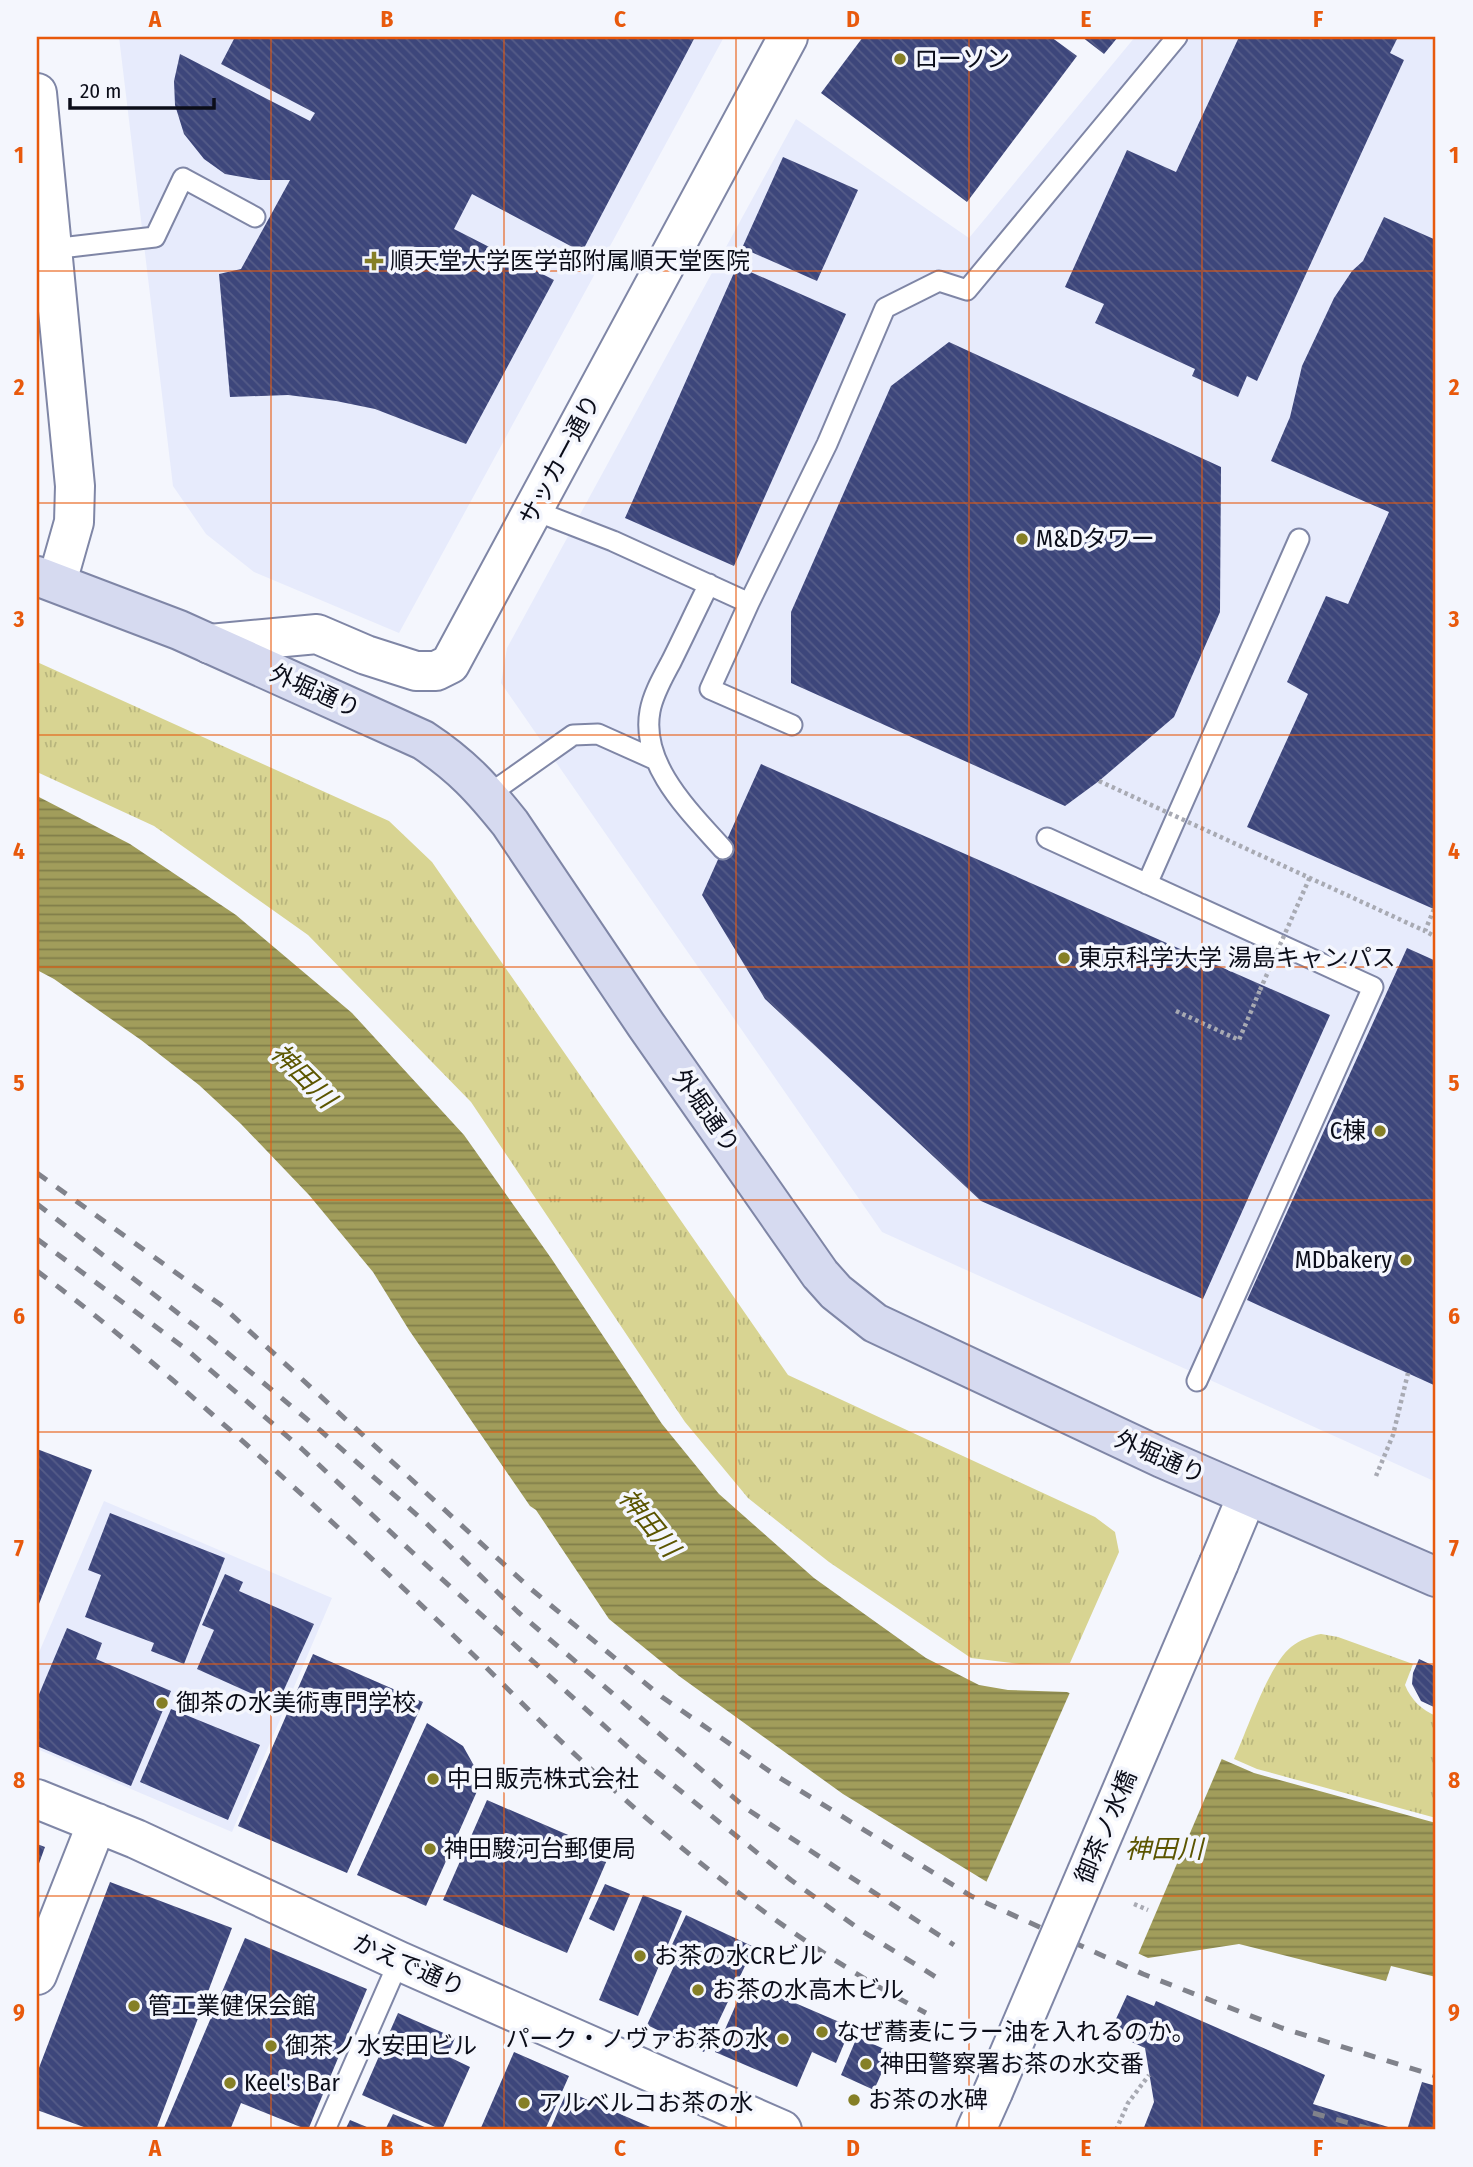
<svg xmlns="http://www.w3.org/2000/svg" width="1473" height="2167" font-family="'Fira Sans Condensed','Noto Sans JP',sans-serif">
<defs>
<pattern id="grass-tufts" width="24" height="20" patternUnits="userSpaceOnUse" patternTransform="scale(1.75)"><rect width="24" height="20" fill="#d8d492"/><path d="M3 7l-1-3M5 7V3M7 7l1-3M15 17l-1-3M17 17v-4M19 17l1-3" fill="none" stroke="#b8b57d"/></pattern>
<pattern id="water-rules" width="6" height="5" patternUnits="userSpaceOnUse" patternTransform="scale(1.75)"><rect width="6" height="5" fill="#a19d5b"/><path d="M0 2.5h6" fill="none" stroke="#817e4a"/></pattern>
<pattern id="building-back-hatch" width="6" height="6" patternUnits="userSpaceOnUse" patternTransform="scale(1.75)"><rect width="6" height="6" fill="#3d467b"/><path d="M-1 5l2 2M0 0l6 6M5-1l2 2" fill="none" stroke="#555c88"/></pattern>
</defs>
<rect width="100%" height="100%" fill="#f4f6fd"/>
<path fill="#e7ebfc" d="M119,37H724L399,633L254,572L206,534L173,486Z
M1135,37H1436V1482L882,1232L501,683L507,648L796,119L969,238Z
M104,1501L332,1598L232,1832L37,1749V1657Z"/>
<path fill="url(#grass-tufts)" d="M37,662L389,821L432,862L788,1375L1095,1517L1115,1532L1119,1552L1070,1663L1021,1664L971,1658L829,1562L748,1498L685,1422L471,1102L308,935L154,826L37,772Z
M1321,1634L1338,1637L1413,1664L1405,1685C1411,1700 1422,1710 1436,1716V1818L1257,1769L1234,1759C1247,1731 1268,1666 1291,1647C1300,1640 1310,1636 1321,1634Z"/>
<path fill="url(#water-rules)" d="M37,796L130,844L236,915L352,1013L464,1135L551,1258L662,1424L719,1494L814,1578L926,1658L979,1685L1008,1690L1067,1692L1254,1773L1436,1823V1977L1391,1966L1386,1981L1239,1944L1148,1958L987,1882L843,1794L679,1676L609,1619L536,1510L530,1506L409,1330L373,1272L309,1195L241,1124L199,1085L141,1040L54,979L37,970Z"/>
<path fill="#f4f6fd" d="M1071,1690L1223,1756L1137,1957L985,1885Z"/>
<path fill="url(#building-back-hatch)" d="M235,37H695L582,252L472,194L454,229L554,280L466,444L375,409L336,401L288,395L230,397L219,274L241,269L290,180H259L225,174L204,159L184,134L175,105L174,81L180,54L310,121L315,113L221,64Z
M863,37H1051L1077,56L967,202L821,93Z
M1082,37H1118L1104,54Z
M1239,37H1398L1390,53L1404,60L1257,381L1247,376L1238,397L1192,376L1195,369L1095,323L1104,304L1065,287L1127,150L1176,172Z
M783,157L858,190L817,281L742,248Z
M1384,217L1436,240V910L1247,827L1308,694L1287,682L1326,596L1348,604L1389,512L1271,461L1290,417L1302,366L1319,330L1334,298L1352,271L1363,261Z
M737,266L846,314L734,566L625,518Z
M949,342L1221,467L1220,612L1174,717L1099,781L1065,806L791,683V612L891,386Z
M761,764L1330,1015L1203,1299L981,1201L765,999L702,895Z
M1407,948L1436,961V1386L1247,1300Z
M37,1449L92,1470L37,1609Z
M110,1513L225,1558L184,1664L151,1651L154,1643L85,1617L101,1575L88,1570Z
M225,1574L243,1582L239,1591L314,1624L277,1705L197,1669L214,1630L202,1625Z
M67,1628L102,1643L96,1659L171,1691L131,1786L37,1746V1699Z
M313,1654L423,1702L347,1873L238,1826Z
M1419,1659L1436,1667V1708L1421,1701L1412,1684L1413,1673Z
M171,1709L260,1745L228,1820L140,1782Z
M427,1723L463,1746L482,1780L426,1906L357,1875Z
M487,1800L610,1853L567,1953L443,1900Z
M37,1844L45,1847L37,1869Z
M110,1882L232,1928L156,2130H92L37,2110V2073Z
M605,1884L630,1894L614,1931L589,1919Z
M643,1895L682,1911L638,2016L599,2000Z
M686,1915L754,1947L704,2052L647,2025L679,1955L669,1951Z
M245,1938L367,1989L308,2130L241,2103L230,2130H163Z
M746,1982L851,2027L836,2063L812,2052L797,2087L715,2052Z
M1127,1995L1154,2006L1156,2001L1325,2075L1313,2104L1398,2130H1143L1154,2102L1145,2048L1110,2032Z
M398,2013L455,2038L447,2056L470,2067L442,2130L362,2095Z
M857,2037L891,2052L874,2090L841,2075Z
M514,2052L569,2076L545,2130H480Z
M1422,2082L1436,2086V2130H1407Z
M567,2091L657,2130H550Z
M393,2114L432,2130H385Z
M350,2120L374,2130H345Z"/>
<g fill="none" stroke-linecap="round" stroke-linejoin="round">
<defs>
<path id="service" d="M52,249L155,237L183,178L255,217
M533,510L613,541L749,603L827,444L885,308L939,281L967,290L1177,37
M709,584C696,610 684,636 671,662C663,677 653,694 650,711C640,765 691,813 723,849
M749,603L710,689L792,725
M488,795L573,735L598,734L656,760
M1047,838L1373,987L1197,1381
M1147,884L1299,539
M325,2130L399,1961"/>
<path id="minor" d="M37,1799L136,1839L399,1961L782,2130
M37,1975L97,1823"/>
<path id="tertiary" d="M37,93L75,486L74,522L57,582
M210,644L317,634L366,655L416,671H436L450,664L788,37
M1219,1563L1247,1496
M976,2130L993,2092"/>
<path id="secondary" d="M37,576L179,630L423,740C461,765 482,788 510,823L646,1025L820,1274L836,1292L875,1323L1162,1458L1436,1577"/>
</defs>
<use href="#service" stroke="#7f86a6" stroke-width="23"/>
<use href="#minor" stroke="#7f86a6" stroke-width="42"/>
<use href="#tertiary" stroke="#7f86a6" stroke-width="42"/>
<use href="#secondary" stroke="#7f86a6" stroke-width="42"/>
<path stroke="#a8aab3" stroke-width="4.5" stroke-dasharray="3.5 3.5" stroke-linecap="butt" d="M1434,909L1425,931L1436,937
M1176,1011L1239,1040L1260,990
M1376,1476L1393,1435L1408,1373
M1134,1904L1148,1910
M1116,2130L1128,2103L1149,2075"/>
<use href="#service" stroke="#fff" stroke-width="19"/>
<use href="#minor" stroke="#fff" stroke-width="38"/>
<use href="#tertiary" stroke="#fff" stroke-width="38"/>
<use href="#secondary" stroke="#d6daf0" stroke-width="38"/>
<path stroke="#80828b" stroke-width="5" stroke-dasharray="12 12" stroke-linecap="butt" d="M37,1173L221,1305L531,1589L662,1697L775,1775L971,1896L1143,1974L1282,2028L1436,2076
M37,1204L205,1334L321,1431L425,1522L518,1612L747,1809L954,1945
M37,1239L186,1349L302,1449L412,1552L641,1759L791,1880L862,1931L939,1979
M37,1271C98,1316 156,1365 213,1415C295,1487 375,1561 454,1636C500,1680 544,1727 592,1770C693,1862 805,1950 926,2013
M1313,2113L1374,2130"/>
<defs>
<path id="tertiary-bridge" d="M993,2092L1219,1563"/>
</defs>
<use href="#tertiary-bridge" stroke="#7f86a6" stroke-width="42" stroke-linecap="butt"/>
<path stroke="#a8aab3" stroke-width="4.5" stroke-dasharray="3.5 3.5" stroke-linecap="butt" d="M1099,781L1425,931
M1260,990L1310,877"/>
<use href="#tertiary-bridge" stroke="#fff" stroke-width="38"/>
</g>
<path fill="none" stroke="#e8590c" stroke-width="2" stroke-opacity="0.55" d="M271,37V2130M504,37V2130M736,37V2130M969,37V2130M1202,37V2130M37,271H1436M37,503H1436M37,735H1436M37,967H1436M37,1200H1436M37,1432H1436M37,1664H1436M37,1896H1436"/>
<g fill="#857f26" stroke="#f4f6fd" stroke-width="2.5">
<circle cx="900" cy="59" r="7"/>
<path d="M370.5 250.5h7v7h7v7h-7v7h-7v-7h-7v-7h7z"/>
<circle cx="1022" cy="539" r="7"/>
<circle cx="1064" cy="958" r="7"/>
<circle cx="1380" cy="1131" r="7"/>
<circle cx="1406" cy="1260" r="7"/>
<circle cx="162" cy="1703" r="7"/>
<circle cx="433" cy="1779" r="7"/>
<circle cx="430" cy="1849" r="7"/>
<circle cx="640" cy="1956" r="7"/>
<circle cx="698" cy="1990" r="7"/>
<circle cx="134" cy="2006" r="7"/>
<circle cx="822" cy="2032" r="7"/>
<circle cx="783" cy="2039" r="7"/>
<circle cx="271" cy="2046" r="7"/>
<circle cx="866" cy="2064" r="7"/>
<circle cx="230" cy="2083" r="7"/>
<circle cx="854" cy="2100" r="7"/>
<circle cx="524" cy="2103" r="7"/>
</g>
<g text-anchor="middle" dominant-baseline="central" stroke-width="7" stroke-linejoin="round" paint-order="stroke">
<g font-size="24" fill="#0b0d19" stroke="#f4f6fd" text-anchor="start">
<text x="914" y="59">ローソン</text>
<text x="390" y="261">順天堂大学医学部附属順天堂医院</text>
<text x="1036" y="539">M&amp;Dタワー</text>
<text x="1078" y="958">東京科学大学 湯島キャンパス</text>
<text x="1366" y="1131" text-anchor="end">C棟</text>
<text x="1392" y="1260" text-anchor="end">MDbakery</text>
<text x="176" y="1703">御茶の水美術専門学校</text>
<text x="447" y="1779">中日販売株式会社</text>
<text x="444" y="1849">神田駿河台郵便局</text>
<text x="654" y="1956">お茶の水CRビル</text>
<text x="712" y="1990">お茶の水高木ビル</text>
<text x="148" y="2006">管工業健保会館</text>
<text x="836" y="2032">なぜ蕎麦にラー油を入れるのか。</text>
<text x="769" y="2039" text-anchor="end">パーク・ノヴァお茶の水</text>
<text x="285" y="2046">御茶ノ水安田ビル</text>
<text x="880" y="2064">神田警察署お茶の水交番</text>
<text x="244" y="2083">Keel's Bar</text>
<text x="868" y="2100">お茶の水碑</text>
<text x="538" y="2103">アルベルコお茶の水</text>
</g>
<g font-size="24" fill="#0b0d19" stroke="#f4f6fd">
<text transform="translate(560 460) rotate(-62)">サッカー通り</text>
<text transform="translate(315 691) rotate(24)">外堀通り</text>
<text transform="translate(706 1111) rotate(55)">外堀通り</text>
<text transform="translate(1160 1457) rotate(24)">外堀通り</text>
<text transform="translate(1106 1827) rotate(-67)">御茶ノ水橋</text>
<text transform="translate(409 1965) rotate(24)">かえで通り</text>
</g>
<g font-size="26" font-style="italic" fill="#5b5500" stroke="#f4f6fd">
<text transform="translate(303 1076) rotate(45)">神田川</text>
<text transform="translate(649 1523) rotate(51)">神田川</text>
<text x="1164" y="1849">神田川</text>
</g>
</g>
<rect width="1473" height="2167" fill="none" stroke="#f4f6fd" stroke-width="77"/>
<path d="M70 98v10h144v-10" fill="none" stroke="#0b0d19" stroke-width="3.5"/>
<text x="80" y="98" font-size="21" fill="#0b0d19" stroke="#f4f6fd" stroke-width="5" paint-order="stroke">20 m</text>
<rect x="38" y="38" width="1396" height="2090" fill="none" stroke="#e8590c" stroke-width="2.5"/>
<g font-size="23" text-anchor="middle" font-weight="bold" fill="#e8590c">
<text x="155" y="27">A</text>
<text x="387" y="27">B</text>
<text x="620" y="27">C</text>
<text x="853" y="27">D</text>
<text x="1086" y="27">E</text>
<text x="1318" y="27">F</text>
<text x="19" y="163">1</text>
<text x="1454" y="163">1</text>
<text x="19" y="395">2</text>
<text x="1454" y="395">2</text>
<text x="19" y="627">3</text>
<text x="1454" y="627">3</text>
<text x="19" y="859">4</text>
<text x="1454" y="859">4</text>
<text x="19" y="1091">5</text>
<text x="1454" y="1091">5</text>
<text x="19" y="1324">6</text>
<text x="1454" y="1324">6</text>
<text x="19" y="1556">7</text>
<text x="1454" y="1556">7</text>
<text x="19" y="1788">8</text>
<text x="1454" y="1788">8</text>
<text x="19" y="2020">9</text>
<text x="1454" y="2020">9</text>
<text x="155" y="2156">A</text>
<text x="387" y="2156">B</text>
<text x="620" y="2156">C</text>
<text x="853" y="2156">D</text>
<text x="1086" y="2156">E</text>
<text x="1318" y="2156">F</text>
</g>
</svg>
